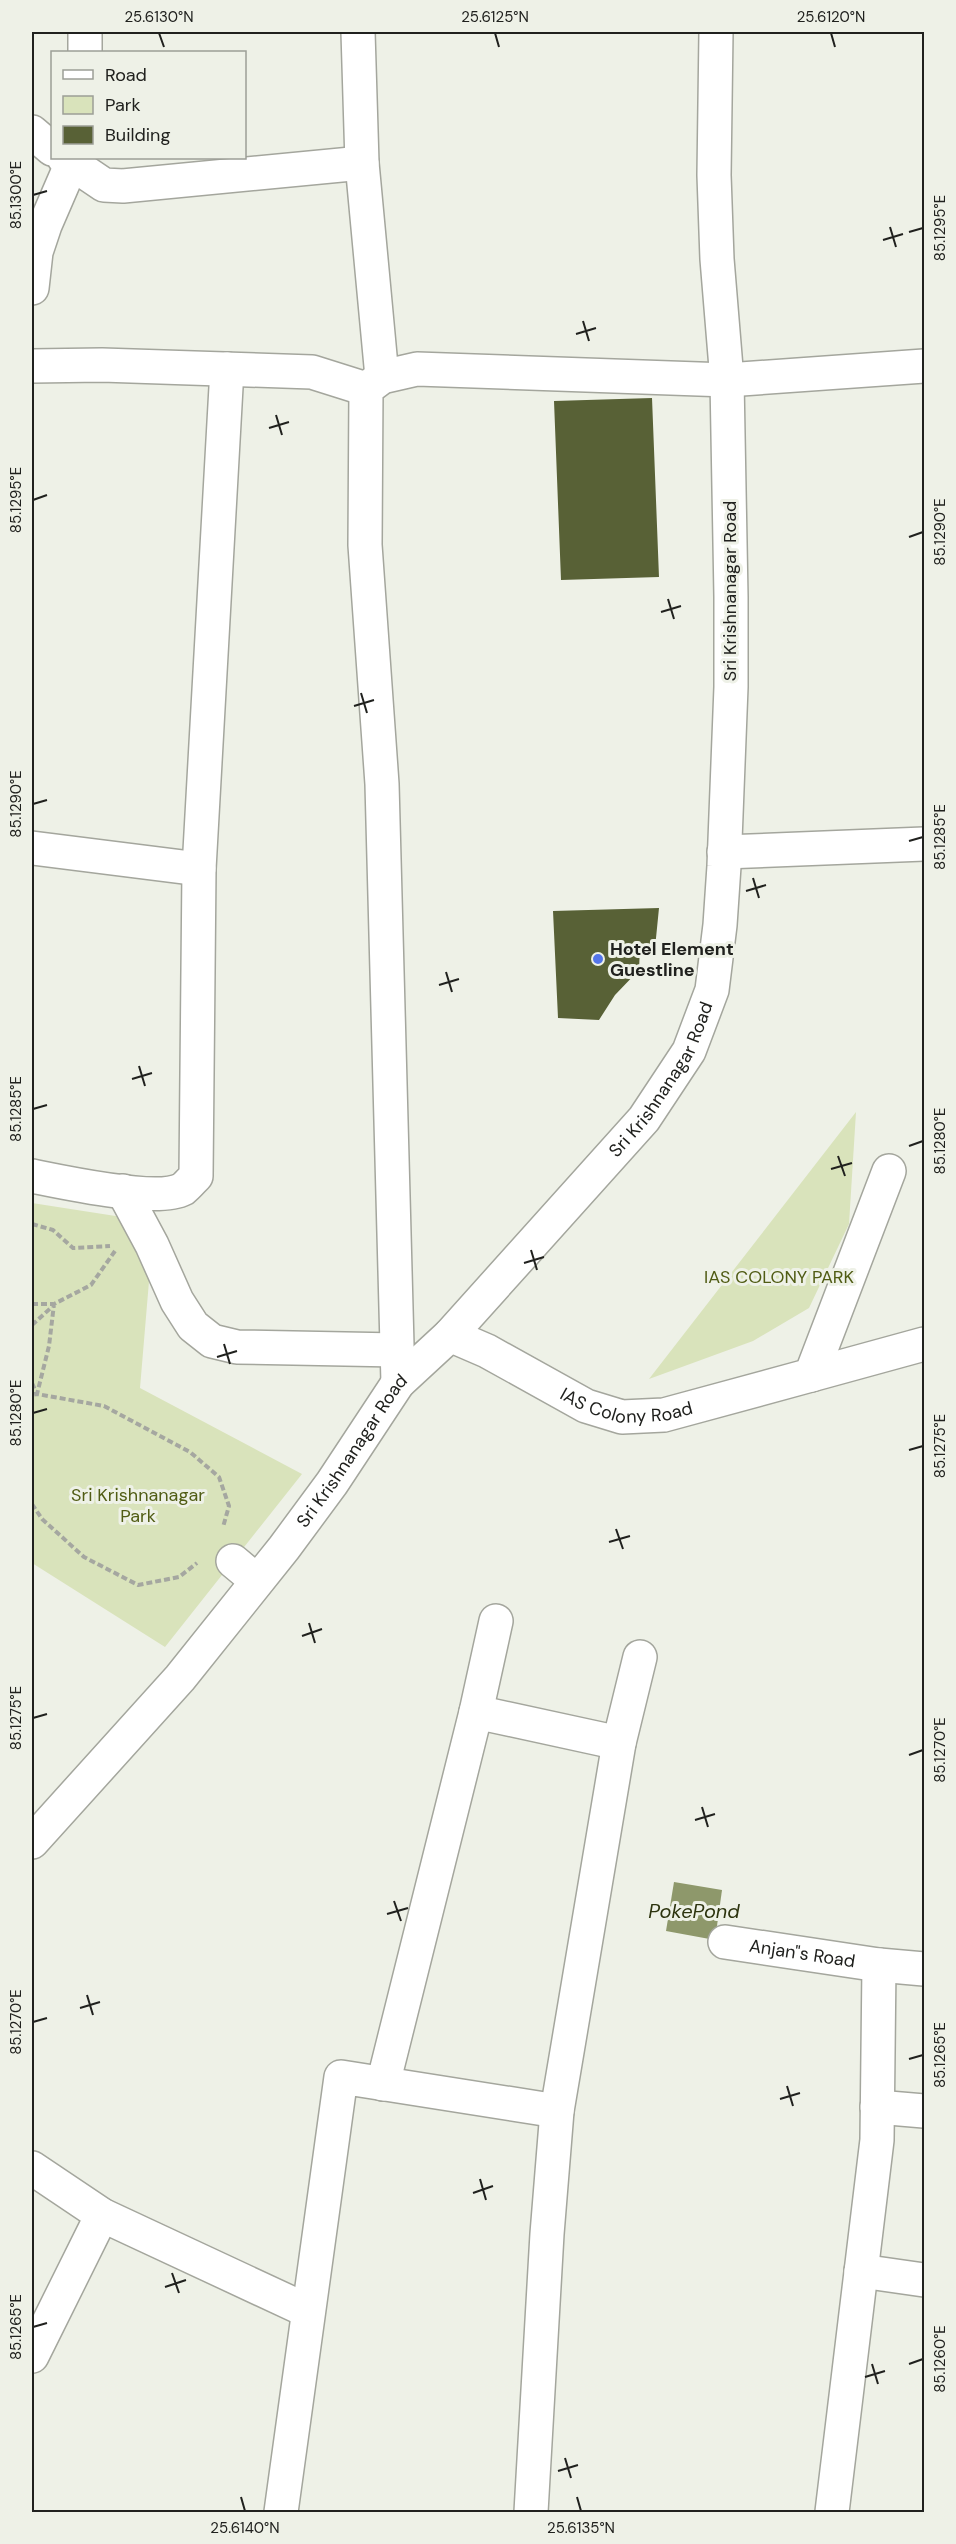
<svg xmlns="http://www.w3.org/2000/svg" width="956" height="2544" font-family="'DM Sans',sans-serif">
<rect width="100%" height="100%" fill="#eef1e7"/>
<path fill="#d9e3bb" d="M856,1112L849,1224L809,1308L753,1341L649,1379Z
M32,1203L154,1222L140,1388L302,1474L165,1647L32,1563Z"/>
<path fill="#8e986b" d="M674,1882L722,1890L715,1940L666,1931Z"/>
<path fill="#586136" d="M652,398L659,577L561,580L554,401Z
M659,908L655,948L640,946L639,970L615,995L599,1020L558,1018L553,911Z"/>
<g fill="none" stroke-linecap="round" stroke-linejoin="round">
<defs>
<g id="minor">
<path d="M85,32V52"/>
<path d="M358,32L362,163L382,377"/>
<path d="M32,132L52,149"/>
<path d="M64,158L104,185L123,186L362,163"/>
<path d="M32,288L36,252L45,225L74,158"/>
<path d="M32,366L102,365L312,372L366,389"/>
<path d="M32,848L199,869"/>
<path d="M724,852L924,844"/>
<path d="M32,1176C62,1182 157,1203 183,1189C187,1186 192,1180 196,1176L199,869L227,369"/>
<path d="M123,1191L152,1245L177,1301L193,1326L212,1341L237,1347L397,1350"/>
<path id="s1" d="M450,1335L487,1351L586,1406L622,1417L664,1415L811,1375L889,1171"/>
<path d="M811,1375L924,1344"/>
<path d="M398,1383L382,784L365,545L366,389L382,377L417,369L727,380L924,366"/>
<path d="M233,1561L257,1581"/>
<path d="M476,1712L496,1621"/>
<path id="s2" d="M32,1842L180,1678L284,1548L332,1483L398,1383L450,1335L644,1119L689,1051L712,990L720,925L724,866L731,687V597L727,380L717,259L714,175L716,32"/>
<path id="s3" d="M725,1942L879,1965L924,1969"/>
<path d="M383,2084L476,1712L619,1743"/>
<path d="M877,2107L924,2111"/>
<path d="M32,2168L102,2215L308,2311"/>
<path d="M861,2271L924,2280"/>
<path d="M32,2356L102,2215"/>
<path d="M281,2512L341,2077L557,2111"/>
<path d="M531,2512L547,2234L557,2111L619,1743L640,1657"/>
<path d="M832,2512L877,2140L879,1965"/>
</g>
</defs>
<use href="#minor" stroke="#a4a69d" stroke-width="36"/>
<path stroke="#a5a7a0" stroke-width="4" stroke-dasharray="6 3" stroke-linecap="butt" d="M32,1224L53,1230L73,1248L110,1246
M115,1251L91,1285L54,1304L49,1346L37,1394L104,1406L190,1452L219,1477L229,1506L223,1527
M32,1304H53
M32,1325L54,1305
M32,1383L37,1394L32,1395
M32,1504L42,1519L84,1557L138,1585L179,1577L197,1563"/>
<use href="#minor" stroke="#fff" stroke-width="33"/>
</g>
<path fill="none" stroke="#20211e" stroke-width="2" d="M159,33L164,47M495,33L499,47M831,33L835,47M33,195L47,191M890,227L896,247M909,232L923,228M883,240L903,234M583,321L589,341M576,334L596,328M276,415L282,435M269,428L289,422M33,500L47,495M909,537L923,532M668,599L674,619M661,612L681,606M361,693L367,713M354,706L374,700M33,804L47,800M909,841L923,837M753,878L759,898M746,891L766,885M446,972L452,992M439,985L459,979M139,1066L145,1086M132,1079L152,1073M33,1109L47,1105M909,1146L923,1141M838,1156L845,1176M831,1169L852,1163M531,1250L537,1270M524,1263L544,1257M224,1344L230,1364M217,1357L237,1351M33,1413L47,1409M909,1450L923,1446M616,1529L623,1549M609,1542L630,1536M309,1623L315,1643M302,1636L322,1629M33,1718L47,1714M909,1755L923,1750M702,1807L708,1827M695,1820L715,1814M394,1901L401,1921M387,1914L408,1908M87,1995L93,2015M80,2008L100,2002M33,2022L47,2018M909,2059L923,2055M787,2086L793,2106M780,2099L800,2093M480,2179L486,2200M473,2193L493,2186M172,2273L179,2293M165,2287L186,2280M33,2327L47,2323M872,2364L878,2384M909,2364L923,2359M865,2377L885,2371M565,2458L571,2478M558,2471L578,2465M241,2497L245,2511M577,2497L581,2511"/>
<circle fill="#5475ea" stroke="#eef1e7" stroke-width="2" cx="598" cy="959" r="6"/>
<g text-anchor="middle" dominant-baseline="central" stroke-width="6" stroke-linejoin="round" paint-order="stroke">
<g font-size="18" fill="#20211e" stroke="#eef1e7">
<text transform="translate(730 591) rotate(-90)">Sri Krishnanagar Road</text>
<text stroke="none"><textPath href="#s2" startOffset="992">Sri Krishnanagar Road</textPath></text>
<text stroke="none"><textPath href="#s1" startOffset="194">IAS Colony Road</textPath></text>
<text stroke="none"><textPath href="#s2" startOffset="506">Sri Krishnanagar Road</textPath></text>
<text stroke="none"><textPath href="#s3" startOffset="78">Anjan"s Road</textPath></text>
</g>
<g font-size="18" font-weight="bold" fill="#20211e" stroke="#eef1e7" text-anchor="start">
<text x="610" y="949">Hotel Element<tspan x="610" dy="21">Guestline</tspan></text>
</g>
<g font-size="18" fill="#505c14" stroke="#eef1e7">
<text x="779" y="1277">IAS COLONY PARK</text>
<text x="138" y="1495">Sri Krishnanagar<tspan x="138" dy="21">Park</tspan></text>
</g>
<g font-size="20" font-style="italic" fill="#2c330e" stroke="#eef1e7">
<text x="694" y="1911">PokePond</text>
</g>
</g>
<rect width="956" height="2544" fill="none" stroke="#eef1e7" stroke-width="66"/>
<rect x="51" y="51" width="195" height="108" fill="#eef1e7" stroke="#9c9e97" stroke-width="1.5"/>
<rect x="63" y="70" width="30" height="9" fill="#ffffff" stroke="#9c9e97" stroke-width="1.5"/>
<text x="105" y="81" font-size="18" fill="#20211e">Road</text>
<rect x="63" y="96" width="30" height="18" fill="#d9e3bb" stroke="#9c9e97" stroke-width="1.5"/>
<text x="105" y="111" font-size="18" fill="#20211e">Park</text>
<rect x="63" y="126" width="30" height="18" fill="#586136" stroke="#9c9e97" stroke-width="1.5"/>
<text x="105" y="141" font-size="18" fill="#20211e">Building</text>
<rect x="33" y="33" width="890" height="2478" fill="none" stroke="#20211e" stroke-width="2"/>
<g font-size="15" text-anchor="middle" fill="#20211e">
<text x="159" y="22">25.6130°N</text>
<text x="495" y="22">25.6125°N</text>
<text x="831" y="22">25.6120°N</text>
<text transform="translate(16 195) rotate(-90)" y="5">85.1300°E</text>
<text transform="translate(940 228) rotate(-90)" y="5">85.1295°E</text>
<text transform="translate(16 500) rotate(-90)" y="5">85.1295°E</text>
<text transform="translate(940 532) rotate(-90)" y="5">85.1290°E</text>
<text transform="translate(16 804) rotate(-90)" y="5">85.1290°E</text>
<text transform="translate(940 837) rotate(-90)" y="5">85.1285°E</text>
<text transform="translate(16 1109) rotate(-90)" y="5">85.1285°E</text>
<text transform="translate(940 1141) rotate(-90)" y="5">85.1280°E</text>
<text transform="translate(16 1413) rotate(-90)" y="5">85.1280°E</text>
<text transform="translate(940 1446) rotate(-90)" y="5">85.1275°E</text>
<text transform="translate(16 1718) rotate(-90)" y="5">85.1275°E</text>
<text transform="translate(940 1750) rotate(-90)" y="5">85.1270°E</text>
<text transform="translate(16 2022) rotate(-90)" y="5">85.1270°E</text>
<text transform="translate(940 2055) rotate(-90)" y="5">85.1265°E</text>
<text transform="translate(16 2327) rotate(-90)" y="5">85.1265°E</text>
<text transform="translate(940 2359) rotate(-90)" y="5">85.1260°E</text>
<text x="245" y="2533">25.6140°N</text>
<text x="581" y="2533">25.6135°N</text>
</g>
</svg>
